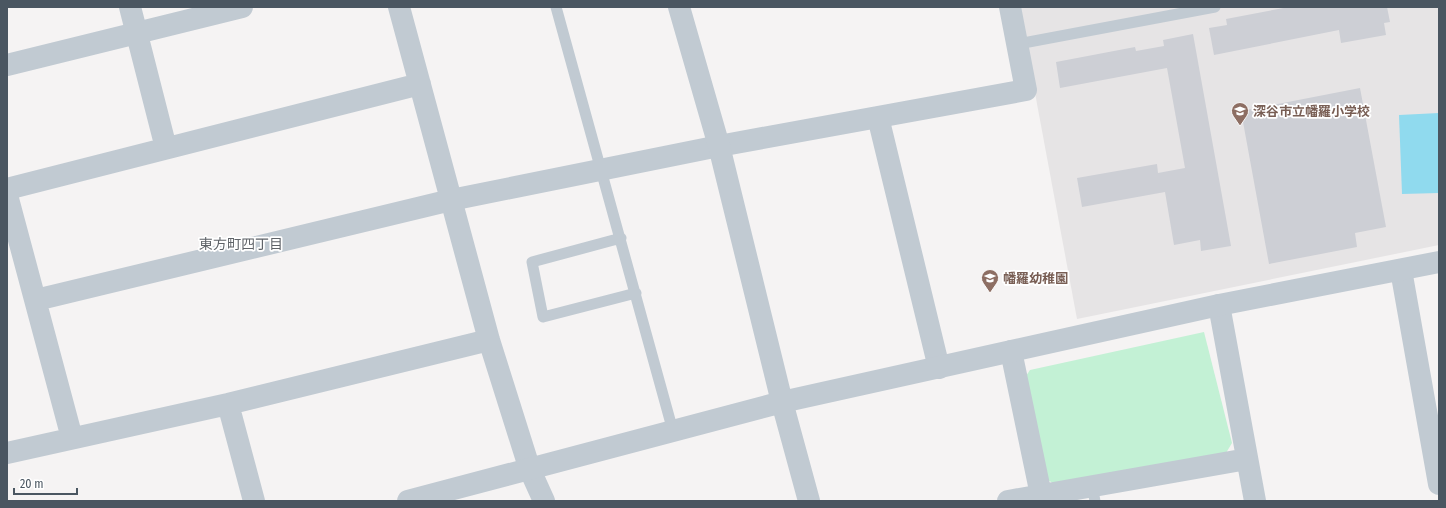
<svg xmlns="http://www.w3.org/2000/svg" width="1446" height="508" font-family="'Fira Sans Condensed','Noto Sans JP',sans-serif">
<rect width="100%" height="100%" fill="#f5f3f3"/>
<path fill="#e6e4e5" d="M1019,7H1439V245L1077,319Z"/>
<path fill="#c3f1d5" d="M1204,332L1232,443L1226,453L1053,483L1044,478L1024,379L1030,370Z"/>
<path fill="#90daee" d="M1439,113V193L1402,194L1399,115Z"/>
<path fill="#cdcfd5" d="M1289,7H1387L1390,22L1384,23L1386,35L1341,43L1339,30L1214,55L1209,28L1227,25L1226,19Z
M1193,34L1231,246L1201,251L1200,240L1174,245L1165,192L1082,207L1077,178L1157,164L1158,173L1185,168L1167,68L1060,88L1056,62L1135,47L1136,51L1164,46L1163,40Z
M1360,88L1386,227L1355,233L1357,247L1269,264L1241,111Z"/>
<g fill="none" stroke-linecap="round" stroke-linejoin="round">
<path stroke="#c1cad2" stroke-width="11" d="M556,7L673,431
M1018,44L1215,7
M621,238L532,262L543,317L636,293
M1092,486L1095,501"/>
<path stroke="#c1cad2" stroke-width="22" d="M130,7L166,148
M399,7L489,340L530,470L544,501
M7,65L242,7
M878,117L939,368
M7,189L420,84
M7,195L72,438
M1401,270L1439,484
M36,300L451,200L719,146L1026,90L1010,7
M1219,305L1255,501
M1011,351L1041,495
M228,404L254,501
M7,453L228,404L489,340
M1008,501L1247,459"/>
<path stroke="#c1cad2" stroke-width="22" d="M679,7L719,146L782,402L809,501
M408,501L782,402L1219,305L1439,262"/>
</g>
<defs>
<symbol id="school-pin" viewBox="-11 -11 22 30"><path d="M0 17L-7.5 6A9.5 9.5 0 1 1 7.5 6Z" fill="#8d6e63" stroke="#fff"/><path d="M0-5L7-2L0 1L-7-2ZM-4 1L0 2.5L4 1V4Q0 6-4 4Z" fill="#fff"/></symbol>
</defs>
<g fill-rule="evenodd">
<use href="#school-pin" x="1230" y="101" width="20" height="27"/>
<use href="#school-pin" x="980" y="268" width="20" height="27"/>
</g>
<g text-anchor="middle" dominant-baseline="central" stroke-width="3.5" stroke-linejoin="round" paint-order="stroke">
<g font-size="13" font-weight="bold" fill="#785e54" stroke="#fff" text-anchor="start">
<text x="1253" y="111">深谷市立幡羅小学校</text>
<text x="1003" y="278">幡羅幼稚園</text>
</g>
<g font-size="14" fill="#5f6368" stroke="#fff">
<text x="241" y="244">東方町四丁目</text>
</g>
</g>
<rect width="1446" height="508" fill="none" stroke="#4a5661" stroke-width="16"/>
<path d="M14 488v6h63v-6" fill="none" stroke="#4a5661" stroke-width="2"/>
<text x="20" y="488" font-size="12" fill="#4a5661" stroke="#ffffff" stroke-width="3" paint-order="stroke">20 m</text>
</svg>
